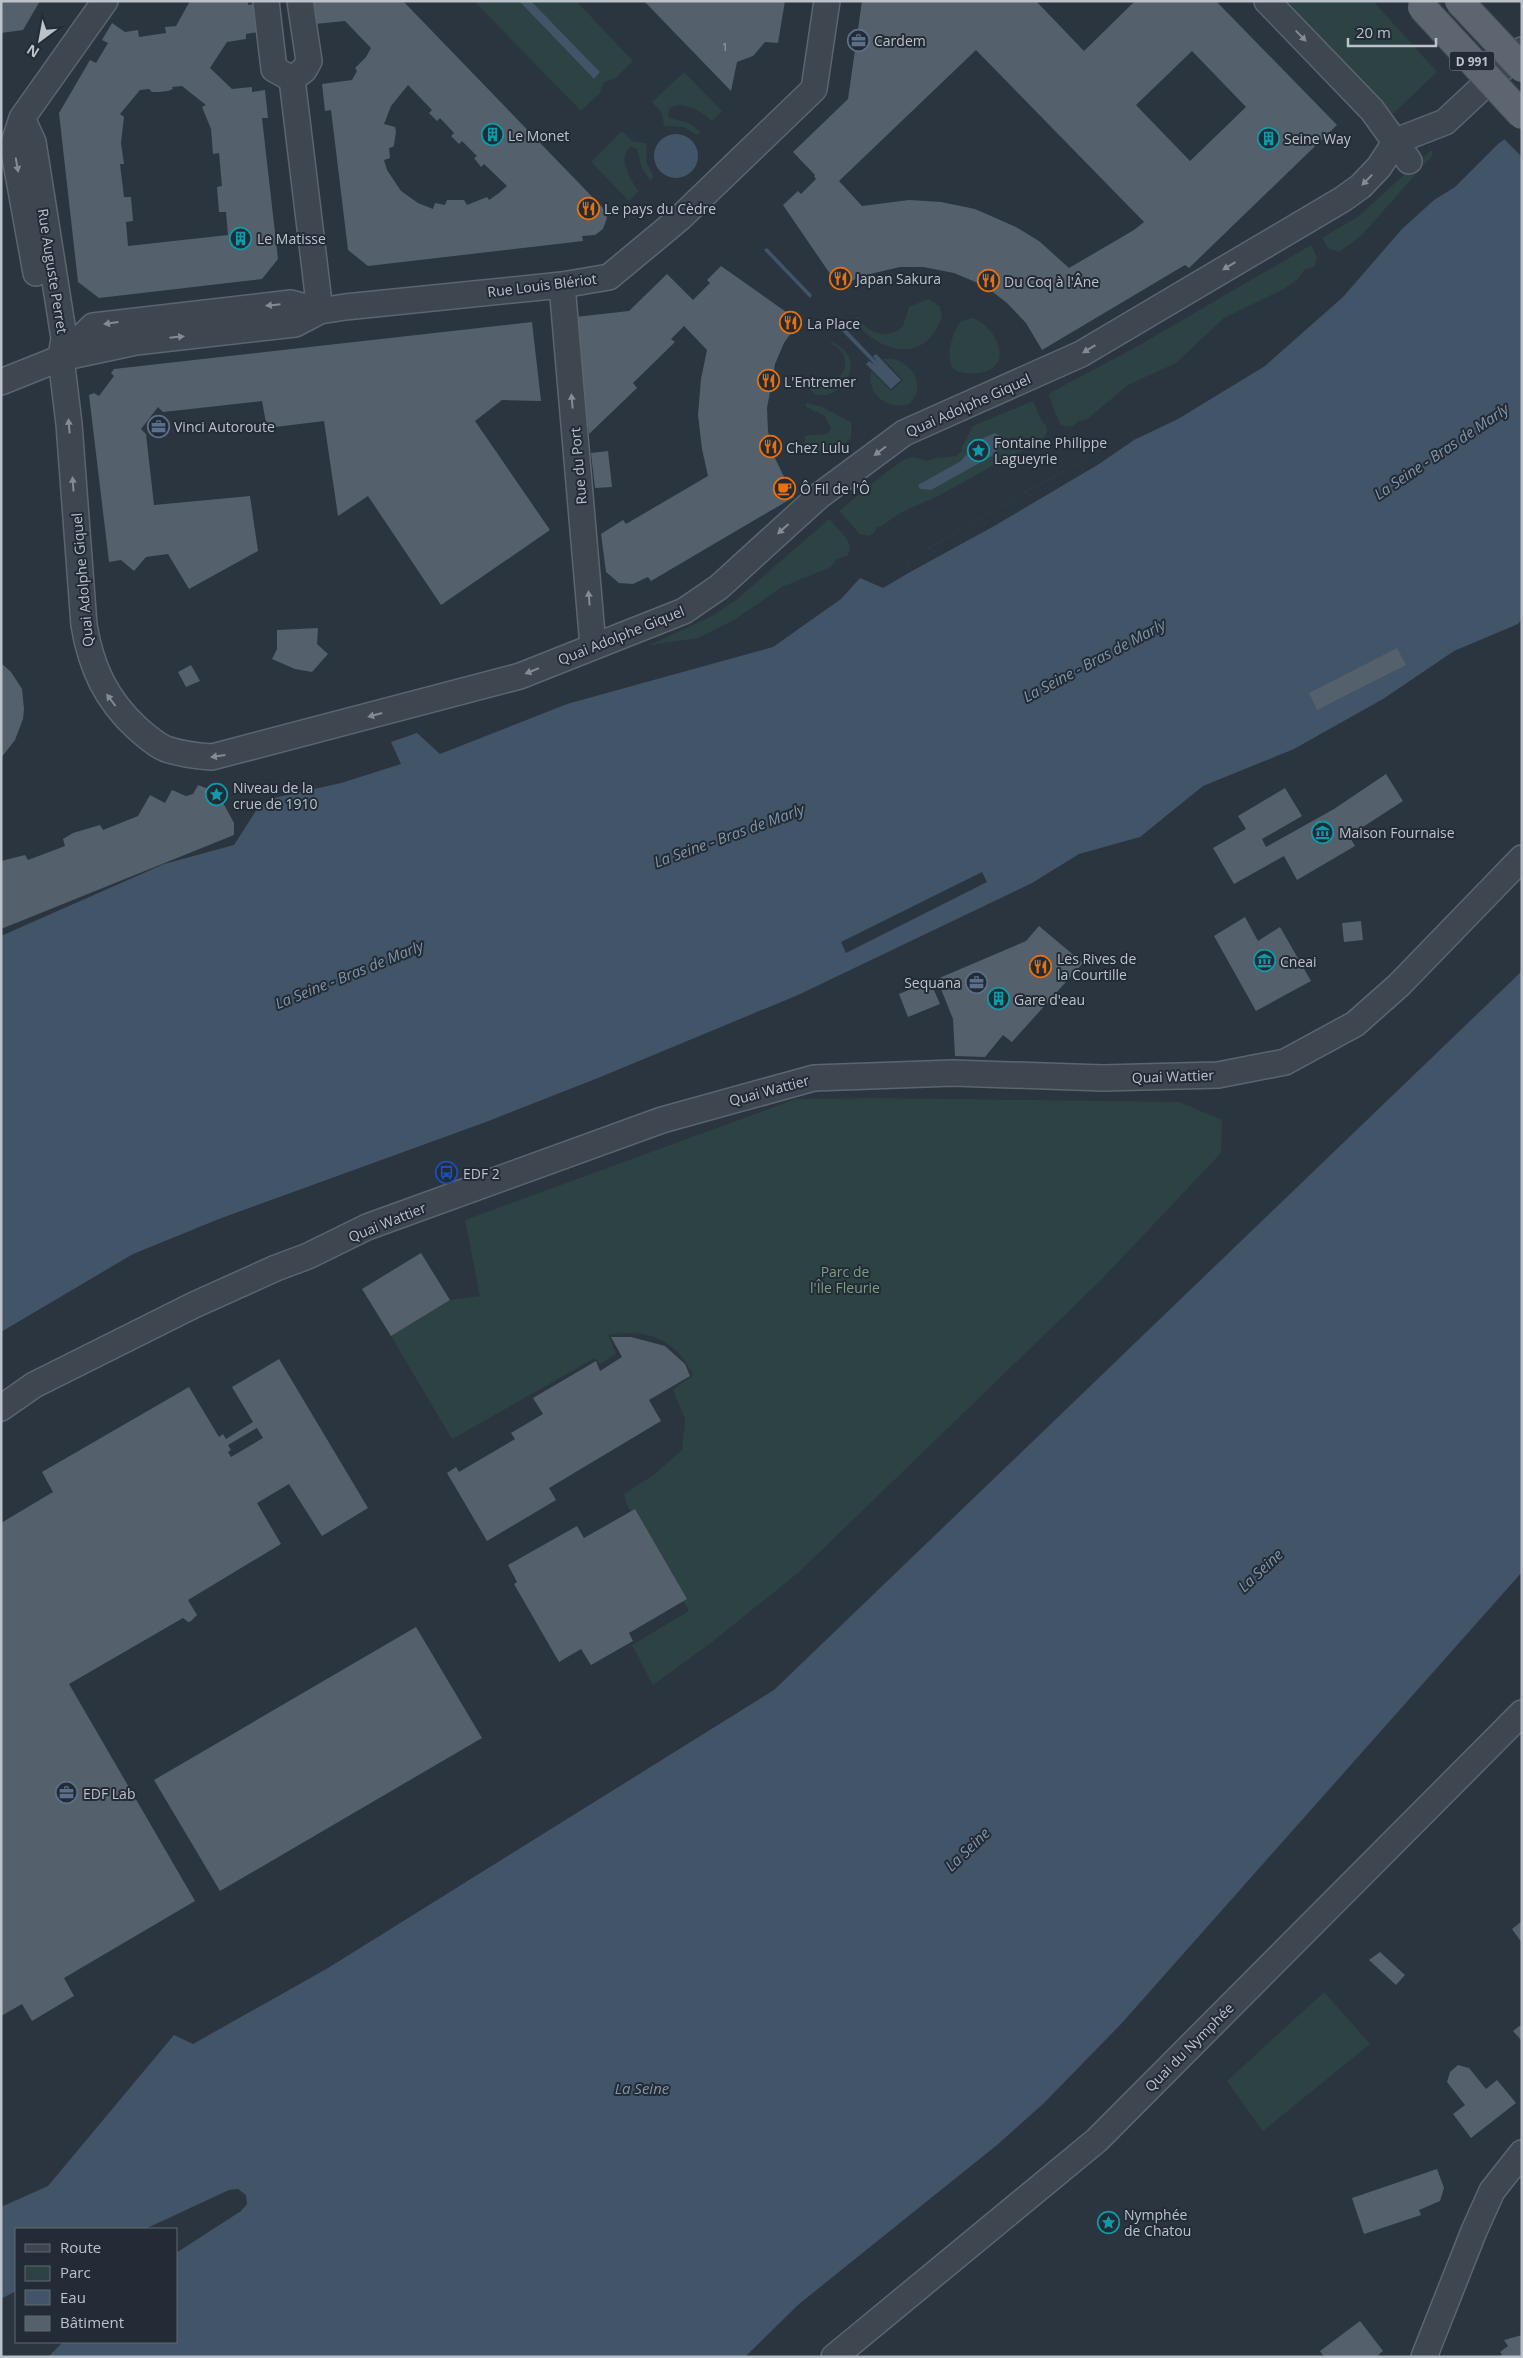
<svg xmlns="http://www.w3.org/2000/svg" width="1523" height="2358" font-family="'Open Sans',sans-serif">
<rect width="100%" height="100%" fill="#2b3540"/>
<path fill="#2d4242" d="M474,1H519L594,79L600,72L531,1H576L633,61L616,78L604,82L599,94L581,111Z
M1286,1H1373L1437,72L1393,114Z
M684,72L722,111L712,121C702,112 683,100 670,108L668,113L669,118L689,123L701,132L697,135L683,127L664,126L662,113L652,102Z
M622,131L632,141L645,143L647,145L646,162L654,177L650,181L642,168L637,149L631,147C616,156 631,182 639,191L629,201L591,162Z
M1430,151H1432V156L1361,236L1339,252L1328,248L1322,238L1359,216Z
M1311,245L1317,257L1315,266L1304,270L1298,279L1284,289L1224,318L1176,363L1128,385L1086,420L1078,421C1073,428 1068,428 1060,424L1048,394L1136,347Z
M928,299L940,306L942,316C938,327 931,341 919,346C900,356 863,340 856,319L857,317C868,333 887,341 903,326L909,307Z
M972,318C997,326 1016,368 979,373C969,374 961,374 952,368C946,353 952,333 961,321Z
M832,342C879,364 825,414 809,388C838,391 862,359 830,343Z
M883,359C908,355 930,385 909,404C887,411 866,393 871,371L891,391L903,380Z
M1033,401L1042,422L1046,425L1047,432L1041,441H1035L1029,448L1005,459L938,496L902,512L880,527L877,526L875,532L869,536L860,534L839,511L884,474L905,459L913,457L927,461L939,457L941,458L956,456L963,450L961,449L973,426Z
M806,403L822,407L851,422V438C835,452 827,463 804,445L805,436L827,434L831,429L825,416L806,407Z
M829,519C837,529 857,543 847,556L837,559L831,567L782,587L734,620L698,638L650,645L712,616L735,601Z
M873,1098L1179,1102L1222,1120L1221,1153L1101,1280L798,1573L712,1642L653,1685L632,1645L689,1611L626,1503L624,1494L655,1474L682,1450L685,1419L673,1390L693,1375C675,1338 647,1329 608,1335L616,1354L600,1364L595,1358L452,1439L391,1336L450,1300L480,1296L465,1220L796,1099Z
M1324,1992L1370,2044L1263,2131L1227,2081Z"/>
<path fill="#425467" d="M519,1H531L600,72L594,79Z
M1522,127V618L1518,624L1454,651L1383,699L1294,749L1203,786L1140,837L1079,854L1032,883L798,995L598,1078L486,1122L219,1219L133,1254L1,1332V936L164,864L234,845L259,806L274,798L341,783L401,764L391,742L417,733L440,754L567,704L773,647L841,599L860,578L883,588L912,571L907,561L1034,487L1085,460L1128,430L1134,440L1178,419L1265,366L1343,297L1402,229L1434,200L1455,187L1498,144Z
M654 156a22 22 0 1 1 44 0a22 22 0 1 1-44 0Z
M767,248L812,295L810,298L764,250Z
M841,324L878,363L873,356L876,354L901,380L891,389L866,364L869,361L875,365L838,327Z
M995,433L1000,436L1003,443L992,456L931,490L920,489L918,485L961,461L979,440Z
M1522,971V1572L1121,2024L1043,2104L997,2145L799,2304L745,2357H48L63,2342H176V2253L241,2211L247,2204L246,2195L238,2189L229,2190L145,2229H16V2291L1,2299V2207L48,2186L174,2035L193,2044L328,1968L774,1690Z"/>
<path fill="#2b3540" d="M1522,125V157L1503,138Z
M1128,430L1134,440L1099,464L996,525L912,571L907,561L1034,487L1085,460Z
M982,872L987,882L846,953L841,942Z"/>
<path fill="#54606b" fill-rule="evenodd" d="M1,1H40L23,30L1,33Z
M190,1H248V5L255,4L258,32L246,34V39L227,42L210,68L232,89L252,87V92L265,90L268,118H262L278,259L262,279L99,298L78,282L59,113L90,60L96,63L108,43L102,40L112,23L125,32L138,30L139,37L166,33L165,27L176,26ZM182,86L206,105L202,107L211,129L213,154L219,153L222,186L217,187L219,212H226L228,235L128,246L126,222L133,221L131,197H124L120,164H124L121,143L124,117L120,114L140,90L149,89L152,92H159L168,91L173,89L172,87Z
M312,1H403L603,208L607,218L603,229L595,235L582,236L583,241L368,266L348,250L331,110L325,111L322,84L352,80L357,71L355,68L366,57L371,48L345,21L315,24ZM408,85L432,110L429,113L437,121L440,118L454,133L451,136L459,144L462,141L477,156L474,158L481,167L484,164L507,186L499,193L489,200L487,197L467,205L464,200H447L445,205L435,203L433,209L418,203L401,191L387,170L384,160L390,158L389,148L393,147L394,145L396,131L395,127L384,124L391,106Z
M644,1H785L778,43L765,42L753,56L737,62L731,91Z
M862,1H1036L1084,51L1135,1H1216L1337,125L1189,268L1185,265L1042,350L1026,323L1007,303L985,286L954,273L923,267H900L862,276L839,287L783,205L798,191L801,194L816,179L814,176L815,175L793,152L848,99ZM976,50L1144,222L1134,230L1069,268L1039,241L1016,227L975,209L941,202L909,200L862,206L839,181ZM1192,51L1246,107L1190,161L1136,105Z
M721,266L799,321L784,343L775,364L767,408L768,431L773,454L794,497L651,581L648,577L633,584L619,583L606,572L601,534L623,520L626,524L708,476L702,449L698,415L701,379L707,350L684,326L671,339L675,342L633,383L637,388L589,434L575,317L629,311L667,274L693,300L710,283L707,280Z
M532,322L541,401L502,400L475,421L550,530L441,605L368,496L338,516L324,421L267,428L262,401L163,412L158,407L141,429L146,434L154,505L250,496L258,551L189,589L168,554L146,557L134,571L121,560L109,562L89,395L94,393L99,396L114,376L111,373L114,369Z
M608,451L612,487L595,488L591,453Z
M318,628L317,644L328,654L312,672L295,669L272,659L277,649V630Z
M1397,648L1406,665L1317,710L1309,693Z
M1,663L11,672L22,689L24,709L23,719L15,740L1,758Z
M191,665L200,681L186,687L178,672Z
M1386,774L1403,801L1349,836L1355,846L1297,880L1284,856L1234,884L1213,848L1246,829L1238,816L1285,788L1302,816L1262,839L1266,847L1334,809Z
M198,785L211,790L221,799L234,823V835L1,929V861L25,855L28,860L65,846L63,839L73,833L100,825L103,830L138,816L150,795L165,803L172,790L186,796L193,794Z
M1245,917L1258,941L1280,927L1311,981L1256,1011L1214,936Z
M1361,921L1363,940L1344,942L1342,923Z
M1039,926L1083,963L1012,1042L1003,1035L985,1057L955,1056L953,1019L937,979L1026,941Z
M930,981L940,1004L908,1017L899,994Z
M421,1253L450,1300L391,1336L362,1289Z
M611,1337H631L665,1346L685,1364L690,1376L649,1400L661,1421L549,1488L556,1500L487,1541L447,1473L456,1467L459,1472L515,1439L511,1433L543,1414L533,1398L596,1361L600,1371L622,1357Z
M279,1359L368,1508L322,1536L289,1484L257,1503L281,1544L188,1600L197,1615L191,1621L188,1622L183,1618L69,1684L195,1901L64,1978L74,1996L32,2021L22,2004L1,2016V1523L53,1492L42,1472L189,1387L219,1437L223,1434L226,1439L253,1422L232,1387ZM257,1428L263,1438L231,1457L228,1452L231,1450L228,1445Z
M635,1509L687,1599L629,1633L633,1641L591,1665L581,1649L559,1662L514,1584L517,1582L508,1565L577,1526L584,1538Z
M416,1627L482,1738L220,1891L154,1780Z
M1522,1921V1943L1512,1929Z
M1380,1952L1405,1975L1396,1985L1369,1960Z
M1522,2024V2041L1513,2031Z
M1458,2065L1469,2068L1486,2089L1497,2080L1516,2103L1471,2138L1453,2114L1465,2105L1447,2082L1450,2072Z
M1437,2169L1444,2188L1440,2201L1419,2210L1421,2215L1364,2234L1352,2198Z
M1360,2321L1383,2351L1376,2357H1324L1320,2351Z
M1522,2335V2357H1499L1502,2355L1500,2352L1508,2346L1504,2340Z"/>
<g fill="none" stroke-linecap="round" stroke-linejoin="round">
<defs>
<path id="minor" d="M266,1L274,69L292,79
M300,1L309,61L304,70L292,79L320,311
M1267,1L1372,110L1409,161
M22,118L33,142L64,338L61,358L69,424L84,625C91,667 106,700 138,729C146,736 156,745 166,749C181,754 196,756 212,757L520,676L684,611L719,587L819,496L904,433L1081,354L1343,199L1361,186L1379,167L1396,141L1445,122L1522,50
M36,273L13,146L22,118L105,1
M562,285L593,646
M61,358L93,326L291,303L320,311
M1,382L61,358L136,342L295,324L320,311L345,307L562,285L609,277L680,218L814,89L827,1
M1,1408L34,1385L194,1305L276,1268L308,1256L367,1227L662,1120L814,1078L953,1073L1103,1078L1218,1075L1285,1062L1355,1024L1399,985L1522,858
M834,2357L1097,2140L1522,1713
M1424,2357L1474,2231L1492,2191L1522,2153"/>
</defs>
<use href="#minor" stroke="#5c656e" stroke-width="28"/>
<use href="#minor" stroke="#3e4750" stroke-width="25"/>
<defs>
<path id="primary-bridge" d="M1459,1L1522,68
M1422,7L1522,115"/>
</defs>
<use href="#primary-bridge" stroke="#48505a" stroke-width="30" stroke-linecap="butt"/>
<use href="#primary-bridge" stroke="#5d6670" stroke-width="28"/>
</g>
<defs><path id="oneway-solid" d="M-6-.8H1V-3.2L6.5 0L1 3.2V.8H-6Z" transform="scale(1.25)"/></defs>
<g fill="#838b93">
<use href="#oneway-solid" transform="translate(1301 36) rotate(46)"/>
<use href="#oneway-solid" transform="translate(17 165) rotate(80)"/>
<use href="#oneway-solid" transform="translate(1367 180) rotate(134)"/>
<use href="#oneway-solid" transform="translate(1229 266) rotate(149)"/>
<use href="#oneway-solid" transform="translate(273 305) rotate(174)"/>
<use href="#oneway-solid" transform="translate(111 323) rotate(172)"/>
<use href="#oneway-solid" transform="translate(177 337) rotate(-6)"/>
<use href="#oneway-solid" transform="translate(1089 349) rotate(149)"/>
<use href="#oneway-solid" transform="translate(572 401) rotate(-95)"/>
<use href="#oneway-solid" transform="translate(69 426) rotate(-95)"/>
<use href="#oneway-solid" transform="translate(880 451) rotate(143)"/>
<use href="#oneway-solid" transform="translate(73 484) rotate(-94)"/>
<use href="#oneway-solid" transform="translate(783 529) rotate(138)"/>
<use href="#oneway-solid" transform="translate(589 598) rotate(-95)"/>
<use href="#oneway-solid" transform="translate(532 671) rotate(158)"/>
<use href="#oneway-solid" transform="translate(111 700) rotate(-127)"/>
<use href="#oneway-solid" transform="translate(375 715) rotate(165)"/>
<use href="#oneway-solid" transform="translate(218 756) rotate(172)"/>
</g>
<defs>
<symbol id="office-ring" viewBox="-11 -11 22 22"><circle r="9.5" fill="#232c36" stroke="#5c6f8a" stroke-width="1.5"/><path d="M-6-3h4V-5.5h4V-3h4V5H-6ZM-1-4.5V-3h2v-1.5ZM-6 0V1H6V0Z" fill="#5c6f8a"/></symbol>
<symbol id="building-ring" viewBox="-11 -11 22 22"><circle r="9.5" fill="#232c36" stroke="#0f9aa8" stroke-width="1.5"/><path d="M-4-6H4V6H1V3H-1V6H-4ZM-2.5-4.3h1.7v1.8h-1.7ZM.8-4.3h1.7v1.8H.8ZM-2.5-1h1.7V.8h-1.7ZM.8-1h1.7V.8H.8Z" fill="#0f9aa8"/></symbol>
<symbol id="restaurant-ring" viewBox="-11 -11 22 22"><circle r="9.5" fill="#232c36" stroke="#e8710a" stroke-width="1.5"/><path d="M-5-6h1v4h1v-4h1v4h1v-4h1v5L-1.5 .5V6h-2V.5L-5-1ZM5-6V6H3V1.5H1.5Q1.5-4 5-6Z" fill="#e8710a"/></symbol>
<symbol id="sight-ring" viewBox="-11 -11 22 22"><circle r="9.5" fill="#232c36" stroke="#0f9aa8" stroke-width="1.5"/><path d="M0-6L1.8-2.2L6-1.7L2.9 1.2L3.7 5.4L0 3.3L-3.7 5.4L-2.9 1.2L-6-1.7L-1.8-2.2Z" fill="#0f9aa8"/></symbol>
<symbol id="cafe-ring" viewBox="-11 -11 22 22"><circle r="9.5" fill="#232c36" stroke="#e8710a" stroke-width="1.5"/><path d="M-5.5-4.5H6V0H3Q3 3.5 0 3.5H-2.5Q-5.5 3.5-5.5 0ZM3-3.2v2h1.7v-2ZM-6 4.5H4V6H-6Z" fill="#e8710a"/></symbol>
<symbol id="museum-ring" viewBox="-11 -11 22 22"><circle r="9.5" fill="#232c36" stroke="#0f9aa8" stroke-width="1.5"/><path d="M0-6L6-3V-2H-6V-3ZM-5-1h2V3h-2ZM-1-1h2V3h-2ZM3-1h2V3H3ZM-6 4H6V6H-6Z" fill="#0f9aa8"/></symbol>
<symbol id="bus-ring" viewBox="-11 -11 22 22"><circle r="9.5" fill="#232c36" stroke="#1a4fb4" stroke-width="1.5"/><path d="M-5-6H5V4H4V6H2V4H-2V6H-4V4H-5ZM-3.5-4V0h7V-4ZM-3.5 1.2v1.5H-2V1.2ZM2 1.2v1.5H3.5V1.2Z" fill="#1a4fb4"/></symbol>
</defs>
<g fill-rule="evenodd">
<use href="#office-ring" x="846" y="28" width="25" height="25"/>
<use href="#building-ring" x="480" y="122" width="25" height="25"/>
<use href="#building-ring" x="1256" y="126" width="25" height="25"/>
<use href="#restaurant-ring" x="576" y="196" width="25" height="25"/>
<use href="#building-ring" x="228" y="226" width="25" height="25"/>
<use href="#restaurant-ring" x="828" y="266" width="25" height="25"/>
<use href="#restaurant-ring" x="976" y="268" width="25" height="25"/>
<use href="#restaurant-ring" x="778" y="310" width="25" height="25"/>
<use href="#restaurant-ring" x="756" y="368" width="25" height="25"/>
<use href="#office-ring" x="146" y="414" width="25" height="25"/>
<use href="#restaurant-ring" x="758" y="434" width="25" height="25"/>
<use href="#sight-ring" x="966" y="438" width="25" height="25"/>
<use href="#cafe-ring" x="772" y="476" width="25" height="25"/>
<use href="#sight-ring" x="204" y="782" width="25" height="25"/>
<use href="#museum-ring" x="1310" y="820" width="25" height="25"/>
<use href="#museum-ring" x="1252" y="948" width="25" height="25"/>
<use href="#restaurant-ring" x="1028" y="954" width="25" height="25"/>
<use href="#office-ring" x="964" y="970" width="25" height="25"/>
<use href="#building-ring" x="986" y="986" width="25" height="25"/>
<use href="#bus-ring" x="434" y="1160" width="25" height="25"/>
<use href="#office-ring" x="54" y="1780" width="25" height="25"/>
<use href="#sight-ring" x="1096" y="2210" width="25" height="25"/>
</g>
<g text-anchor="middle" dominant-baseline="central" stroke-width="4" stroke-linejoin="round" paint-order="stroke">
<g font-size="11" fill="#a1aab2">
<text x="725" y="46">1</text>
</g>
<rect fill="#232c36" stroke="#8d959e" stroke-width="1" x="1449.5" y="51.5" width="45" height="19" rx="4"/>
<g font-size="12" font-weight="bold" fill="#bbc2ca">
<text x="1472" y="61">D 991</text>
</g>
<g font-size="14" fill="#bbc2ca" stroke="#232c36" text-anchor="start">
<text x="874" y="40">Cardem</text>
<text x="508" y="135">Le Monet</text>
<text x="1284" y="138">Seine Way</text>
<text x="604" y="208">Le pays du Cèdre</text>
<text x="257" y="238">Le Matisse</text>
<text x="856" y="278">Japan Sakura</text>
<text x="1004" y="281">Du Coq à l'Âne</text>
<text x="807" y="323">La Place</text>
<text x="784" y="381">L'Entremer</text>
<text x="174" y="426">Vinci Autoroute</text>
<text x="994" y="442">Fontaine Philippe<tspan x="994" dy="16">Lagueyrie</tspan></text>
<text x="786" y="447">Chez Lulu</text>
<text x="800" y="488">Ô Fil de l'Ô</text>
<text x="233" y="787">Niveau de la<tspan x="233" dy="16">crue de 1910</tspan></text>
<text x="1339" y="832">Maison Fournaise</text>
<text x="1057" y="958">Les Rives de<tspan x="1057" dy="16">la Courtille</tspan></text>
<text x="1280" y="961">Cneai</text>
<text x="961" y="982" text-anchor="end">Sequana</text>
<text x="1014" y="999">Gare d'eau</text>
<text x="463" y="1173">EDF 2</text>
<text x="83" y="1793">EDF Lab</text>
<text x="1124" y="2214">Nymphée<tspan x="1124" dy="16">de Chatou</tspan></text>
</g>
<g font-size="14" fill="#bbc2ca" stroke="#232c36">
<text transform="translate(53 271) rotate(81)">Rue Auguste Perret</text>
<text transform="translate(542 285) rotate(-7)">Rue Louis Blériot</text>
<text transform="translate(968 405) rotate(-24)">Quai Adolphe Giquel</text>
<text transform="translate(578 466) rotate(-95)">Rue du Port</text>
<text transform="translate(82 580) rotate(-95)">Quai Adolphe Giquel</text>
<text transform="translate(621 635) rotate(-22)">Quai Adolphe Giquel</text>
<text transform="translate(1173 1076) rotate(-2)">Quai Wattier</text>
<text transform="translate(769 1090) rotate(-15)">Quai Wattier</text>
<text transform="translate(387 1222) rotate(-22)">Quai Wattier</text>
<text transform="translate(1189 2047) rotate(-45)">Quai du Nymphée</text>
</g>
<g font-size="14" fill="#7c9d82" stroke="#232c36">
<text x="845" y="1271">Parc de<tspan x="845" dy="16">l'Île Fleurie</tspan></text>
</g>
<g font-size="15" font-style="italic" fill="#8095aa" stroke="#232c36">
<text transform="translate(1441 451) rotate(-34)">La Seine - Bras de Marly</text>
<text transform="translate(1094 660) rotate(-28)">La Seine - Bras de Marly</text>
<text transform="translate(729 835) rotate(-20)">La Seine - Bras de Marly</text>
<text transform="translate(349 974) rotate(-22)">La Seine - Bras de Marly</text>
<text transform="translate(1260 1570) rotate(-43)">La Seine</text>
<text transform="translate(967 1849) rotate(-44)">La Seine</text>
<text x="642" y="2088">La Seine</text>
</g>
</g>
<rect width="1523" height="2358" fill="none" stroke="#bbc2ca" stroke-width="5"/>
<rect x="15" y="2228" width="162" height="115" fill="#232c36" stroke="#606871"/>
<rect x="25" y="2244" width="25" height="8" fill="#3e4750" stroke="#606871"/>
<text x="60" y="2253" font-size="15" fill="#bbc2ca">Route</text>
<rect x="25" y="2266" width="25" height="15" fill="#2d4242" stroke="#606871"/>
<text x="60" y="2278" font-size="15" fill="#bbc2ca">Parc</text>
<rect x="25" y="2290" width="25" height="15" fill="#425467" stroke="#606871"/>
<text x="60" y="2303" font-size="15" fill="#bbc2ca">Eau</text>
<rect x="25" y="2316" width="25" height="15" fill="#54606b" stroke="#606871"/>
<text x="60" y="2328" font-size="15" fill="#bbc2ca">Bâtiment</text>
<g transform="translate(40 40) rotate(212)" stroke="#232c36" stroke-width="4" paint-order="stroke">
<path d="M0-4L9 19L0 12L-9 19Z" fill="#bbc2ca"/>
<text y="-8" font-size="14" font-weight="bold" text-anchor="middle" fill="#bbc2ca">N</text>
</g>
<path d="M1348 38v8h88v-8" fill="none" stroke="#bbc2ca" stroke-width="2.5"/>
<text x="1356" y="38" font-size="15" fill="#bbc2ca" stroke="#232c36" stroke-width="4" paint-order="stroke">20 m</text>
</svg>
